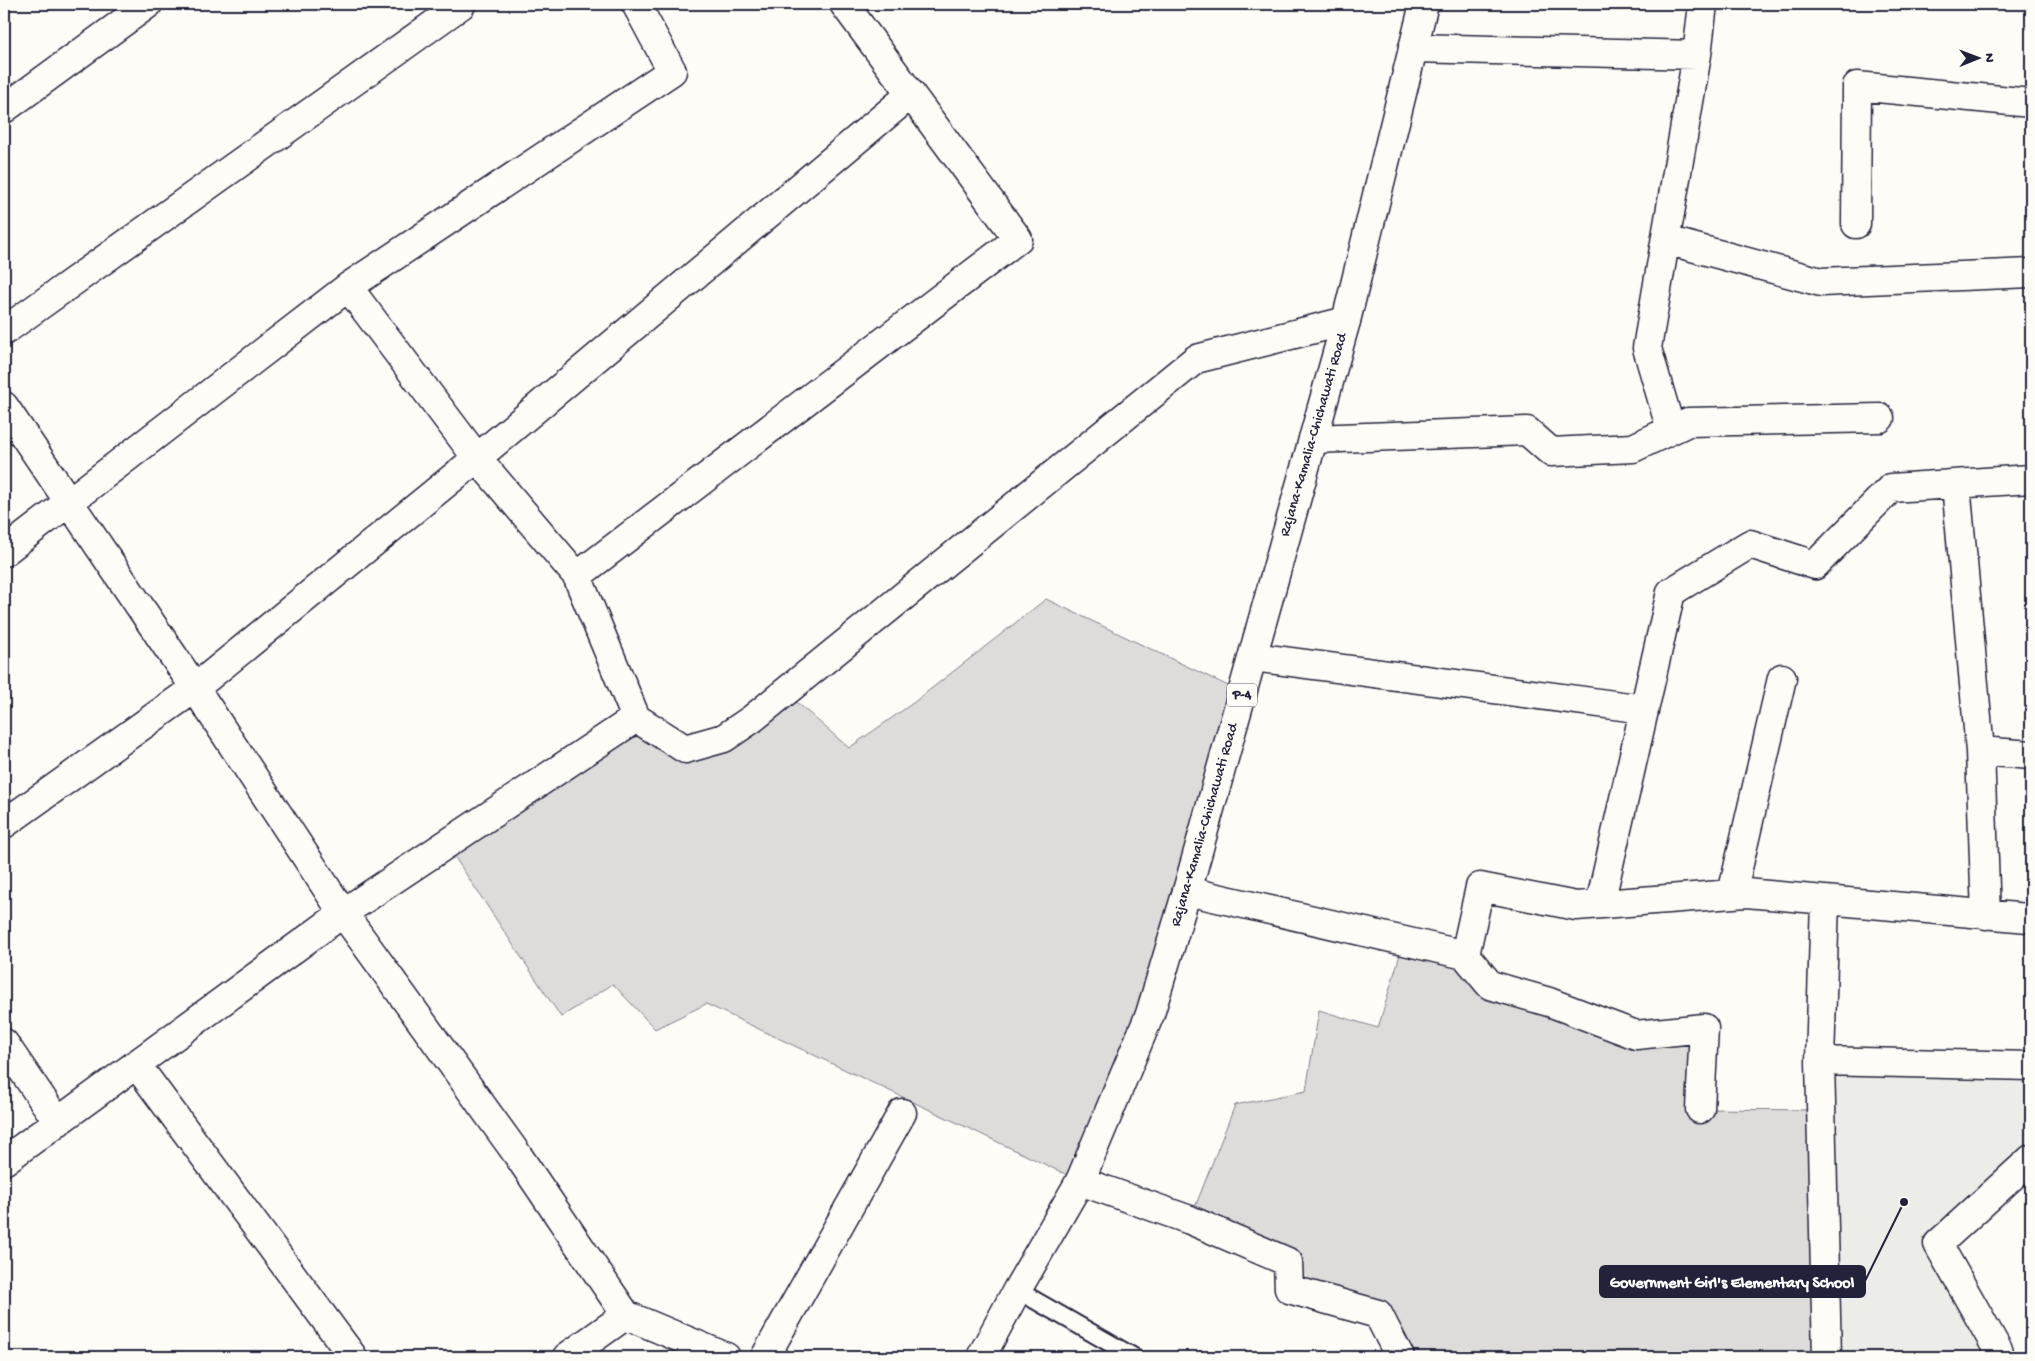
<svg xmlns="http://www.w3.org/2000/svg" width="2035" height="1361" font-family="'Gochi Hand',sans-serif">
<rect width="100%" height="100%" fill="#fdfcf7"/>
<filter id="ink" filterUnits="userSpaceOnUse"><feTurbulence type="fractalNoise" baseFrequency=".02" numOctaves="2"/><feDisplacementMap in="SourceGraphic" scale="10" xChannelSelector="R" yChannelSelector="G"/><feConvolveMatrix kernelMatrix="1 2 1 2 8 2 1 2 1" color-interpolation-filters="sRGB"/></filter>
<g filter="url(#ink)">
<path fill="#ecece9" d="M1820,1061L2031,1066V1159L1938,1244L1993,1357H1827Z"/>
<path fill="#dddcdb" stroke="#807f8b" d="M1046,599L1243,693L1187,891L1080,1181L706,1004L655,1029L613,984L561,1017L446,844L636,718L685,749L785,692L849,748L913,703Z
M1404,941L1465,955L1490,985L1636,1035L1704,1028L1700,1109L1821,1110L1827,1357H1400L1377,1314L1289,1289L1288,1262L1190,1220L1235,1105L1306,1091L1319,1010L1378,1028Z"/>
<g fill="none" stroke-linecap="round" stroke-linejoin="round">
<defs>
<path id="service" d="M1017,1290L1134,1357"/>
<path id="minor" d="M1413,48L1697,55L1647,348L1671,430
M1697,55L1703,4
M4,109L148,4
M1856,224L1857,86L2031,103
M1666,240L1821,282L2031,273
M4,331L461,5
M4,406L195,688L343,913L517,1154L626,1315L567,1357
M1313,439L1527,431L1551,452L1633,448L1688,422L1880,418
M1956,484L1980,751
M4,552L348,287L672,71L636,4
M577,576L1018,239L844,4
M1253,657L1644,709
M636,718L685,749L724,738L752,719L1196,359L1346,321
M4,824L195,688L477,458L911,94
M1187,891L1465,955L1480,887L1576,906L1746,893L2028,918L2031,916
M1732,894L1782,678
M1825,900L1820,1061L1827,1357
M1600,904L1671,592L1750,544L1815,565L1891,488L2031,479
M1986,915L1980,751L2031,755
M1465,955L1490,985L1549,1002L1636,1035L1704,1028L1700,1109
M4,1043L58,1122
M1820,1061L2031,1066
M136,1064L353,1357
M4,1161L343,913L636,718L577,576L477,458L348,287
M1080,1181L1190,1220L1288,1262L1289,1289L1378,1314L1400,1357
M626,1315L726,1357
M1999,1352L1938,1244L2031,1159
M765,1357L902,1113"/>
<path id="primary" d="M981,1357L1017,1290L1080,1181L1150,1014L1187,891L1346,321L1424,4"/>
</defs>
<use href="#service" stroke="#22223b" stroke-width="20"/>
<use href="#minor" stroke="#22223b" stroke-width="31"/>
<use href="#primary" stroke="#22223b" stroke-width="31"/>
<use href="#service" stroke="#fdfcf7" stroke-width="16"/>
<use href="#minor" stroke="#fdfcf7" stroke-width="28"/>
<use href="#primary" stroke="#fdfcf7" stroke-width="28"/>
</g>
</g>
<g text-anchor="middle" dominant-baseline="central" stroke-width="5" stroke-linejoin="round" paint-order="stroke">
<rect fill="#fdfcf7" stroke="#646373" stroke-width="1" x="1227" y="683.5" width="30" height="23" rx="4"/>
<g font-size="14" font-weight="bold" fill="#22223b">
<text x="1242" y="695">P-4</text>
</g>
<g font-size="15" fill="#22223b" stroke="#fdfcf7">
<text transform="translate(1314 435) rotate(-74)">Rajana-Kamalia-Chichawati Road</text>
<text transform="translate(1205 825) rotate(-74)">Rajana-Kamalia-Chichawati Road</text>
</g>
</g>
<path fill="none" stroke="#22223b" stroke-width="2" d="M1904 1202L1865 1281"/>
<circle fill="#22223b" stroke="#fdfcf7" stroke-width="2" cx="1904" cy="1202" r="5"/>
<rect fill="#22223b" stroke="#22223b" stroke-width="2" x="1600" y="1266" width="265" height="31" rx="5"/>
<g font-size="16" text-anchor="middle" font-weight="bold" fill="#fff">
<text x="1732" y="1287">Government Girl's Elementary School</text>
</g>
<rect width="2035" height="1361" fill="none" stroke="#fdfcf7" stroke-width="20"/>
<rect x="10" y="10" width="2015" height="1341" fill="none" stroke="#22223b" stroke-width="2" filter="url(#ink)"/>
<g transform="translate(1978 58) rotate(89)" stroke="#fdfcf7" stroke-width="4" paint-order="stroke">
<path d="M0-4L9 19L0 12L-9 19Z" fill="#22223b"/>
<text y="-8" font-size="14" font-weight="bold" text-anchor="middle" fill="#22223b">N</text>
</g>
</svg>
